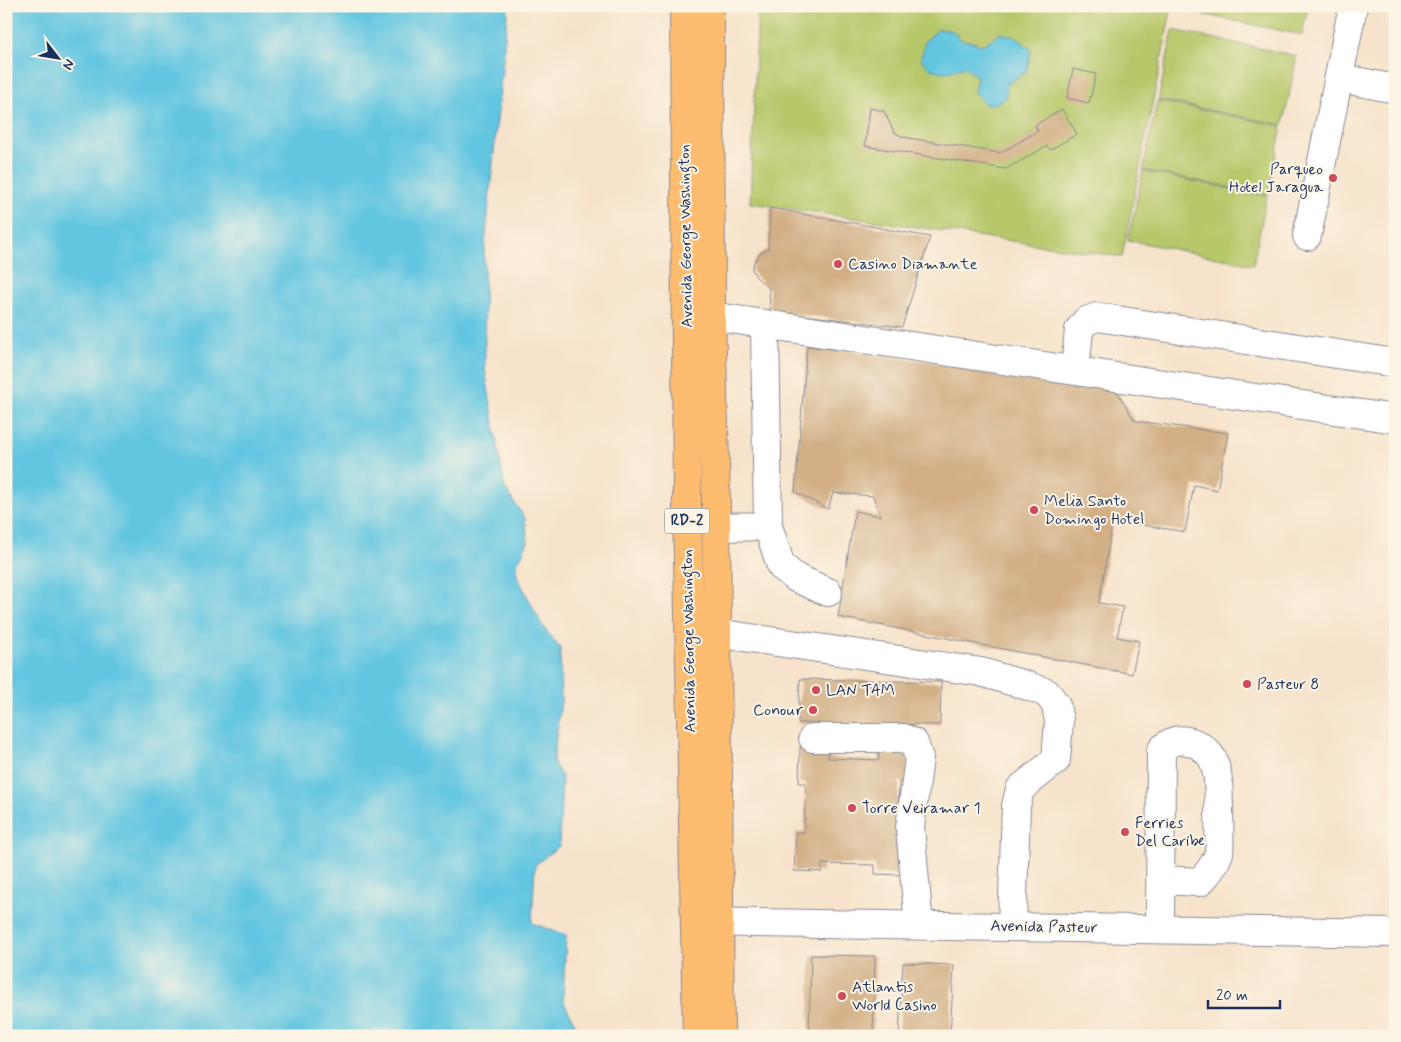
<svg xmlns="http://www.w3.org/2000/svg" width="1401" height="1042" font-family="Mynerve,sans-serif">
<rect width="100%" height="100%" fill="#fcf5e5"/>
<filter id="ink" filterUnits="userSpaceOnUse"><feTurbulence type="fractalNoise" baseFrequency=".02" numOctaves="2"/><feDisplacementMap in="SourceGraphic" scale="10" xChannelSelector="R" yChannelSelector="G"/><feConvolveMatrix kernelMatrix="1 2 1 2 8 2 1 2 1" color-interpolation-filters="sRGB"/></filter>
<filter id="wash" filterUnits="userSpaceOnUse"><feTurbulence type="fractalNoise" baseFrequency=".0096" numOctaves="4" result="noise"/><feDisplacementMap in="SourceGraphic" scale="20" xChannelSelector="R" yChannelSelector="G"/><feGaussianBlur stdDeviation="1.12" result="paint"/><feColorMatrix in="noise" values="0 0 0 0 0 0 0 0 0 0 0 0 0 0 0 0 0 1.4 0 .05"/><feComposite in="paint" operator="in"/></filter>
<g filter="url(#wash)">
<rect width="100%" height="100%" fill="#f7e3cb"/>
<path fill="#b7c86b" stroke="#697c64" d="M758,6H1172L1122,257L750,203Z
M1178,6H1308L1302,35L1177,9Z
M1173,30L1297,56L1283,125L1158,100Z
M1157,101L1282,126L1268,195L1143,170Z
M1143,171L1267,196L1253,265L1128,240Z"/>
<path fill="#63c6e1" stroke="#3f7aa0" d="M6,6H508L484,255L485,369L505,489L525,518L528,542L517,564V576L542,625L560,648L561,701L553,762L562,777L559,846L535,865L532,923L566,935L563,1000L581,1036H6Z
M939,29L953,31L960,39L983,45L1001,33L1019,39L1031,50L1027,71L1007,84L1006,97L995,104H985L974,92L977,77C959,60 965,69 947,72C942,72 935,70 930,69L921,59L925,41Z"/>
<g id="blocks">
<path fill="#d2af85" d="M1073,69L1096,74L1089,103L1067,98Z
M870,108L884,111L894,132L903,137L1000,153L1038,131L1035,125L1062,109L1077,134L1050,150L1047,146L1006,169L865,146Z
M770,208L930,237L902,327L770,311L769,288L756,277L752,269L755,260L761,253L768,249Z
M807,346L1113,385L1135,421L1228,433L1217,490L1194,485L1185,532L1113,520L1099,603L1123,607L1117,637L1139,641L1132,674L838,617L855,511L880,516L873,496L833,493L828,509L795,492Z
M800,679L941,682L940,725L798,723Z
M800,747L828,748V758L879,760V750L909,751L908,782H899L897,846L905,847L904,875L875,874V865L822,864V872L794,871L796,832H804L806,783H799Z
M811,955L875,956L873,1036H809Z
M903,963L954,965L950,1036H899Z"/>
</g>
</g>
<g filter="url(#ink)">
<use href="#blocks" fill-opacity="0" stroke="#898994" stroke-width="1"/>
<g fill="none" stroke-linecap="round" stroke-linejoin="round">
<defs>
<path id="minor" d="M1340,78L1395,89
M1307,236L1353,6
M687,317L711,316L1395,419
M1075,370L1079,330L1086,321L1097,317L1395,363
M768,526L781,566L796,578L828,592
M716,527L768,526L765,324
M716,633L981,672L1028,686L1047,693L1056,705L1059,721L1056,760L1020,789L1016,806L1012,927
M813,738H903L914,743L919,758L910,828L919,925
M696,922L1395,933
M1160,929L1161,751C1174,732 1201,741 1212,758C1214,762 1216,769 1217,773C1219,780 1220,846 1219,853C1215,865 1208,873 1200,882L1161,880"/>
<path id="highway" d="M684,6L687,506L697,1036
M710,6L711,316L716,502L720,1036"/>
</defs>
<use href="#minor" stroke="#898994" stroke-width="30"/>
<use href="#highway" stroke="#898994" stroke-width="30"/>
<use href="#minor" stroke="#fff" stroke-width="28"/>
<use href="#highway" stroke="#fdbc70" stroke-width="28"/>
</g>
</g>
<g fill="#d1495b" stroke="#fcf5e5" stroke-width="2">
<circle cx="1333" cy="178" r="5"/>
<circle cx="838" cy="264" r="5"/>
<circle cx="1034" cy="510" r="5"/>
<circle cx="1247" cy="684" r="5"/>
<circle cx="816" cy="690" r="5"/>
<circle cx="813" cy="710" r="5"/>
<circle cx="852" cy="808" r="5"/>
<circle cx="1125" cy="832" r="5"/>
<circle cx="842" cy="996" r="5"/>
</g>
<g text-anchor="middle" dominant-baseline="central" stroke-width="4" stroke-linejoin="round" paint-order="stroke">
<rect fill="#fcf5e5" stroke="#5e6a86" stroke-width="1" x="664.5" y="508.5" width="45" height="25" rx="4"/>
<g font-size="15" font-weight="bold" fill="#1b2f5e">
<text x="687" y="521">RD-2</text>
</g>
<g font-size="16" fill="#1b2f5e" stroke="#fcf5e5" text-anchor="start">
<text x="1323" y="169" text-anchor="end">Parqueo<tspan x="1323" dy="18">Hotel Jaragua</tspan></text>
<text x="848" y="264">Casino Diamante</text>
<text x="1044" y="501">Melia Santo<tspan x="1044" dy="18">Domingo Hotel</tspan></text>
<text x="1257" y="684">Pasteur 8</text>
<text x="826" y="690">LAN TAM</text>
<text x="803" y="710" text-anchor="end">Conour</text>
<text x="862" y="808">Torre Veiramar 1</text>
<text x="1135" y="823">Ferries<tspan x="1135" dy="18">Del Caribe</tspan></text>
<text x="852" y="987">Atlantis<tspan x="852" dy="18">World Casino</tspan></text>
</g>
<g font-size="16" fill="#1b2f5e" stroke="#fcf5e5">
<text transform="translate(686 236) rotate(-91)">Avenida George Washington</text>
<text transform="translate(689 641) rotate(-91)">Avenida George Washington</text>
<text transform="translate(1044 927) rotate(1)">Avenida Pasteur</text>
</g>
</g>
<rect width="1401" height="1042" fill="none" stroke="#fcf5e5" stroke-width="25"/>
<g transform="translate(58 58) rotate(121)" stroke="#fcf5e5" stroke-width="4" paint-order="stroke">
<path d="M0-4L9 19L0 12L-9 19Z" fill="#1b2f5e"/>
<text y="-8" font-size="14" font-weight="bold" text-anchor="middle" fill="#1b2f5e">N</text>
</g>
<path d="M1208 1000v8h72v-8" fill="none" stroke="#1b2f5e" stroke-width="2.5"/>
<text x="1216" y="1000" font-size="15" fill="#1b2f5e" stroke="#fcf5e5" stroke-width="4" paint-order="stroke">20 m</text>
</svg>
